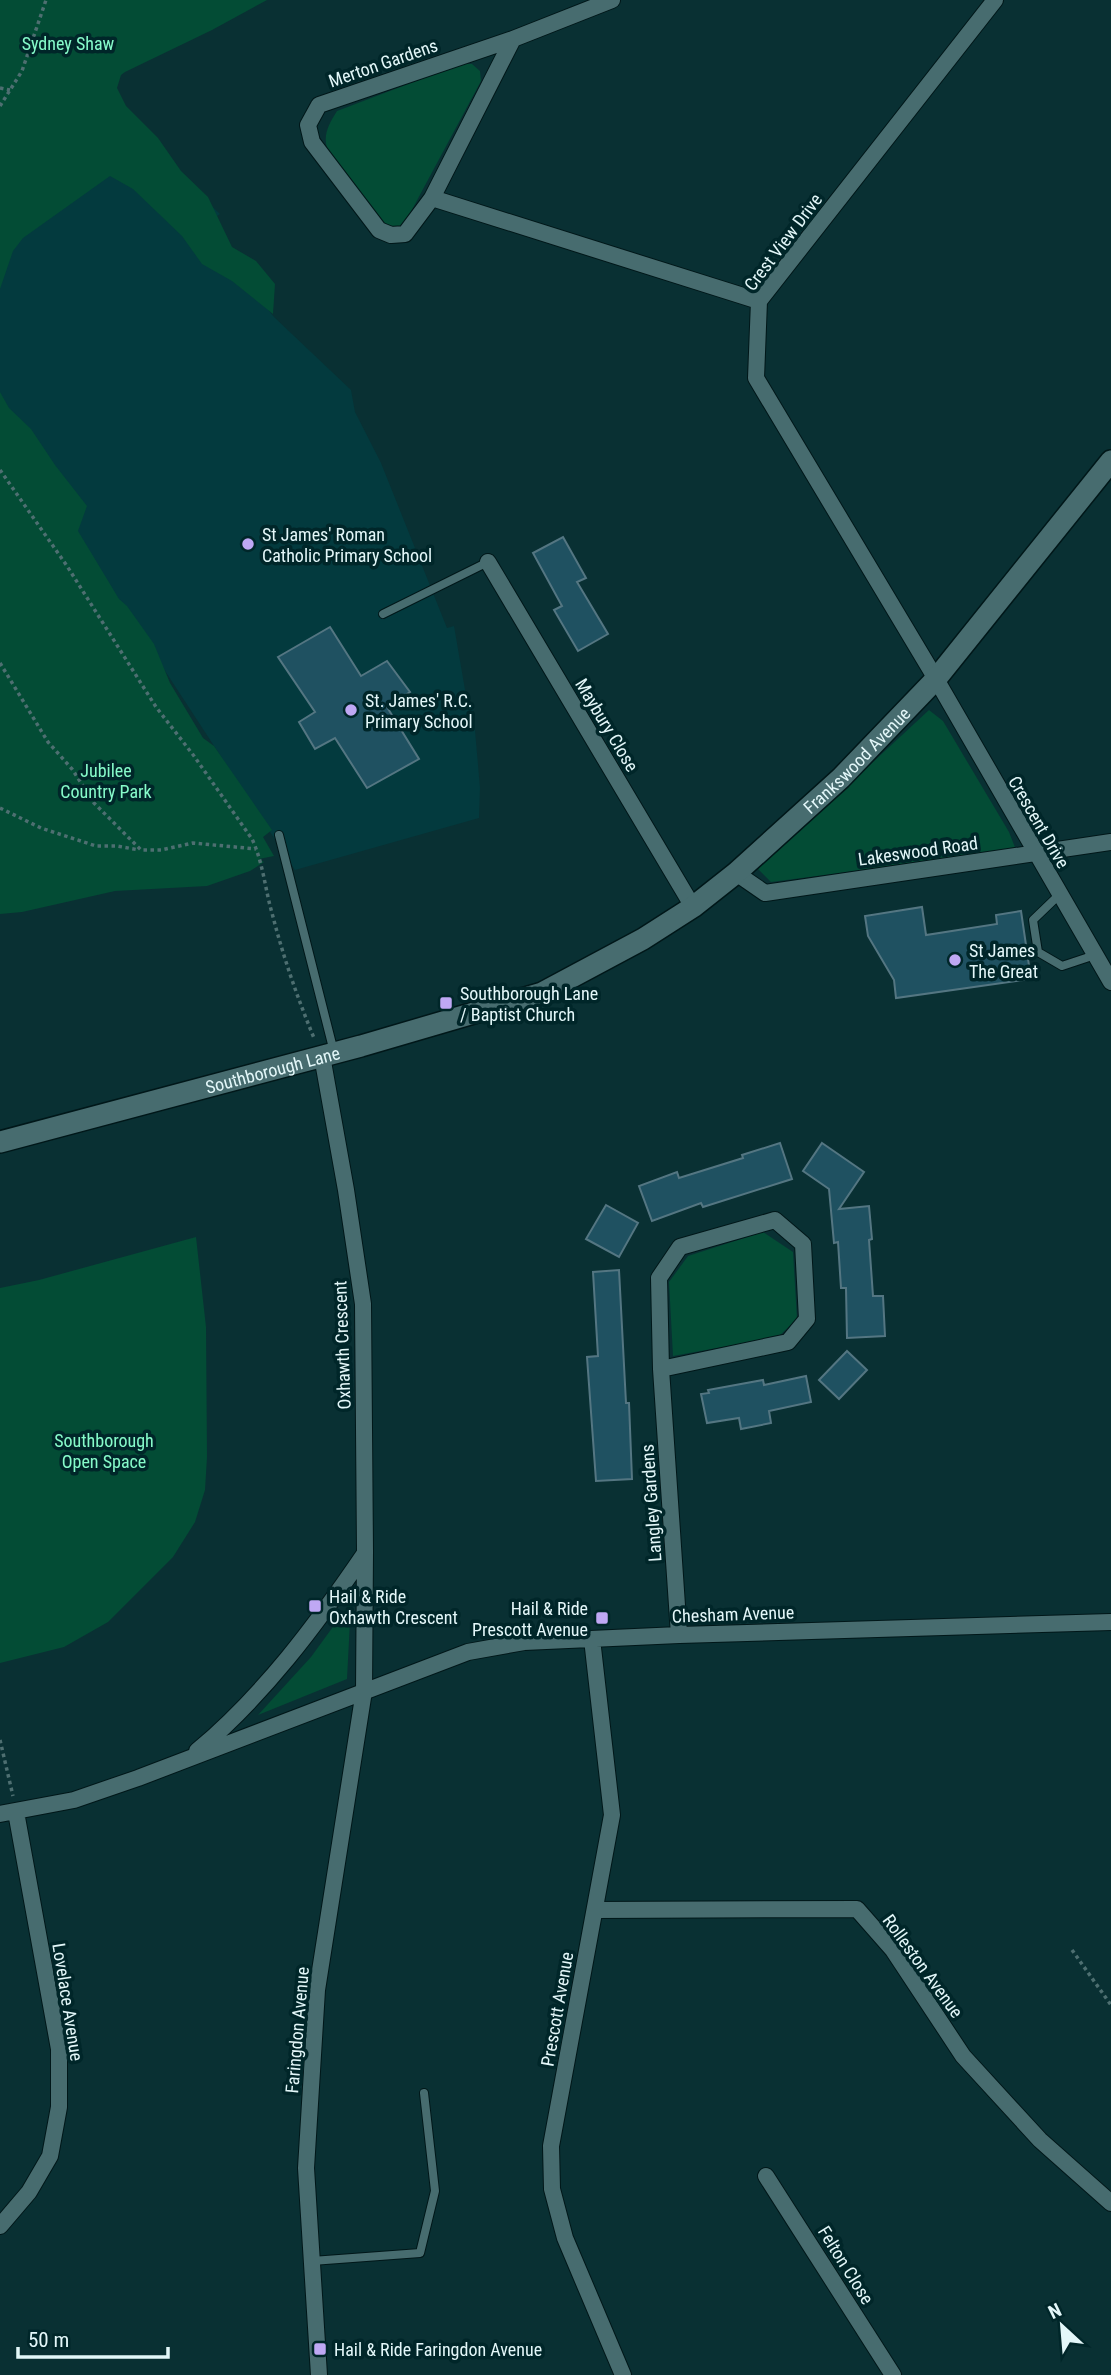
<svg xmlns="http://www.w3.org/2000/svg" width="1111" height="2375" font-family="'Roboto Condensed',sans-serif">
<rect width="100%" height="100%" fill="#093033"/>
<path fill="#033a3e" d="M140,137L220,214L208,223L244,279L274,317L351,390L355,412L381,463L447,628L454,626L468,707H473L480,788L479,818L295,870L0,418V234Z"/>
<path fill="#034c35" d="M0,0H267L212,30L125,72L121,75L117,88L126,106L158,138L181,171L208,197L232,247L256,261L275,284L273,314L232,281L202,264L182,236L133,189L110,176L23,238L13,251L0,289Z
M461,64H472L480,71L481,81L407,219L401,226L394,228L379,222L327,148C323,134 329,124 337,111Z
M0,392L9,408L31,429L55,465L87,506L78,531L119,599L127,606L154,644L170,683L203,738L214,746L272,830L263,837L274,856L259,859L264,862L250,871L207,886L115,891L22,912L0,914Z
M929,710L943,721L1009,832L1016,850L771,882L758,869Z
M763,1232L793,1252L797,1319L778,1337L673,1356L669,1282L688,1256Z
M196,1237L206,1327L207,1457L205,1490L195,1522L173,1557L108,1622L64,1647L0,1663V1288L39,1280Z
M351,1602L347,1679L258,1715L311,1657Z"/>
<path fill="#1f5161" stroke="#547682" stroke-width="2" d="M563,537L586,578L577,582L608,634L578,651L554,610L562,606L533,553Z
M330,627L361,676L387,661L410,692L387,707L419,759L367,788L335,738L315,749L299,722L315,712L278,657Z
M922,907L926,935L997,924L996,915L1021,911L1031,979L896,998L894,980L868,936L865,916Z
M780,1143L792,1179L703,1207L701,1203L652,1221L639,1186L677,1172L679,1178L743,1158L742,1155Z
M822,1143L864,1172L839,1209L869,1206L872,1239L869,1240L873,1296H883L885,1336L847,1338L846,1288H841L838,1242L834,1243L829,1189L803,1171Z
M606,1205L638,1223L619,1257L586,1239Z
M619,1270L626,1403H629L632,1479L596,1481L587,1357L598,1356L593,1272Z
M847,1351L867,1370L839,1399L819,1380Z
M806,1376L811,1402L769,1411L771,1423L741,1429L739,1418L707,1423L701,1394L709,1393L708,1390L763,1380L764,1385Z"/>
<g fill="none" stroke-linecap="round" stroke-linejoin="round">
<defs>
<path id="lane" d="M383,614L488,562
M279,835L334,1052
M1059,895L1033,920L1038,952L1062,966L1095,955
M312,2261L420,2253L435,2191L424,2093"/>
<path id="street" d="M995,0L759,301L756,378L936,679L1111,982
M513,39L319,105L308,125L312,142L379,230L391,235L405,234L432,198L759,301
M432,198L513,39L612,0
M488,562L693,907
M736,873L765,893L1111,842
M661,1369L788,1342L807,1319L803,1244L775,1220L680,1247L659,1278L661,1369L679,1635
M592,1639L612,1815L551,2146L552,2189L565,2238L623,2375
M197,1751C264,1695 316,1625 365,1553
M0,1814L74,1800L138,1778L468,1652L524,1642L679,1635L1111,1622
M595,1910L857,1909L893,1950L963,2056L1040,2140L1111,2203
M766,2176L893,2375
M0,2226L29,2192L50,2156L59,2107V2049L16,1812
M319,2375L306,2168L317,1990L364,1691L365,1552L363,1304L346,1190L322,1056"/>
<g id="secondary">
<path id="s1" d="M0,1142L361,1046L542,993L643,939L693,907L736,873L841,778L936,679L1111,461"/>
</g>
</defs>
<use href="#lane" stroke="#001719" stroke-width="10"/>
<use href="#street" stroke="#001719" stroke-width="18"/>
<use href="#secondary" stroke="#001719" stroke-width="24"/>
<path stroke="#4e6f71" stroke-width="3.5" stroke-dasharray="3.5 3.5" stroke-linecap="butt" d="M0,88L10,90
M0,106L22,71L46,0
M0,470L67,566L156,707L194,756L252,839C263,862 265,889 272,913C283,956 297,997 314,1038
M0,663L48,742L72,769L94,803L141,850H161L193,843L256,849
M0,808L41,828L96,846H117L139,850
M0,1740L13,1796
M1072,1950L1111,2005"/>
<use href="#lane" stroke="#476c6f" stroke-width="8"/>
<use href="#street" stroke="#476c6f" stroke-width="16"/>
<use href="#secondary" stroke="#476c6f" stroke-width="21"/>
</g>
<g fill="#bfa8f4" stroke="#002629" stroke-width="2.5">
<circle cx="248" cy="544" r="7"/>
<circle cx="351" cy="710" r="7"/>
<circle cx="955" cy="960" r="7"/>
<rect x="439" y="996" width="14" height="14" rx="3.5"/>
<rect x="308" y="1599" width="14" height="14" rx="3.5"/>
<rect x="595" y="1611" width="14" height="14" rx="3.5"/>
<rect x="313" y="2342" width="14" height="14" rx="3.5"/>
</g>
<g text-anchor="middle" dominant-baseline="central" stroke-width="7" stroke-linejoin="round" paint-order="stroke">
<g font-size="18" fill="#86fbca" stroke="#002629">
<text x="68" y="43">Sydney Shaw</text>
<text x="106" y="770">Jubilee<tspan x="106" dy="21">Country Park</tspan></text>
<text x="104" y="1440">Southborough<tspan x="104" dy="21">Open Space</tspan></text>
</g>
<g font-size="18" fill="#e3f7f9" stroke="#002629">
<text transform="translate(383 63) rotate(-19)">Merton Gardens</text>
<text transform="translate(783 242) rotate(-53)">Crest View Drive</text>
<text transform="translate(607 725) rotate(59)">Maybury Close</text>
<text stroke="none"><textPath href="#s1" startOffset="956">Frankswood Avenue</textPath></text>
<text transform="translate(1039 822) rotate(60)">Crescent Drive</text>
<text transform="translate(918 851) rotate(-8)">Lakeswood Road</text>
<text stroke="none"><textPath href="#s1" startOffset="282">Southborough Lane</textPath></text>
<text transform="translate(342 1345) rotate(-92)">Oxhawth Crescent</text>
<text transform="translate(651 1503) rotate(-94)">Langley Gardens</text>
<text transform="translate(733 1614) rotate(-2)">Chesham Avenue</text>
<text transform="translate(923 1966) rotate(54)">Rolleston Avenue</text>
<text transform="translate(68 2002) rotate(81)">Lovelace Avenue</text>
<text transform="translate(557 2009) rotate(-80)">Prescott Avenue</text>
<text transform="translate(297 2030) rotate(-85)">Faringdon Avenue</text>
<text transform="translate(846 2265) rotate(58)">Felton Close</text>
</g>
<g font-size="18" fill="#e3f7f9" stroke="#002629" text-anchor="start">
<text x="262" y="534">St James' Roman<tspan x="262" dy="21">Catholic Primary School</tspan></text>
<text x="365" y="700">St. James' R.C.<tspan x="365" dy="21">Primary School</tspan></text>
<text x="969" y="950">St James<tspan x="969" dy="21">The Great</tspan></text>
<text x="460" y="993">Southborough Lane<tspan x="460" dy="21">/ Baptist Church</tspan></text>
<text x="329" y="1596">Hail &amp; Ride<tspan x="329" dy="21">Oxhawth Crescent</tspan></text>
<text x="588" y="1608" text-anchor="end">Hail &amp; Ride<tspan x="588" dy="21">Prescott Avenue</tspan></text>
<text x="334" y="2349">Hail &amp; Ride Faringdon Avenue</text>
</g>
</g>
<g transform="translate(1062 2326) rotate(334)" stroke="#002629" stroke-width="5" paint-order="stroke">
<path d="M0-5L12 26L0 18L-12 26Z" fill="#e3f7f9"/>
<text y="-10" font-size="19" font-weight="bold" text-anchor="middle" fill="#e3f7f9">N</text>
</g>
<path d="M18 2347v10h150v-10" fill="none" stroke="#e3f7f9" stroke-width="3.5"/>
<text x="28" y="2347" font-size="21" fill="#e3f7f9" stroke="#002629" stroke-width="5" paint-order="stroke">50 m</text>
</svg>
